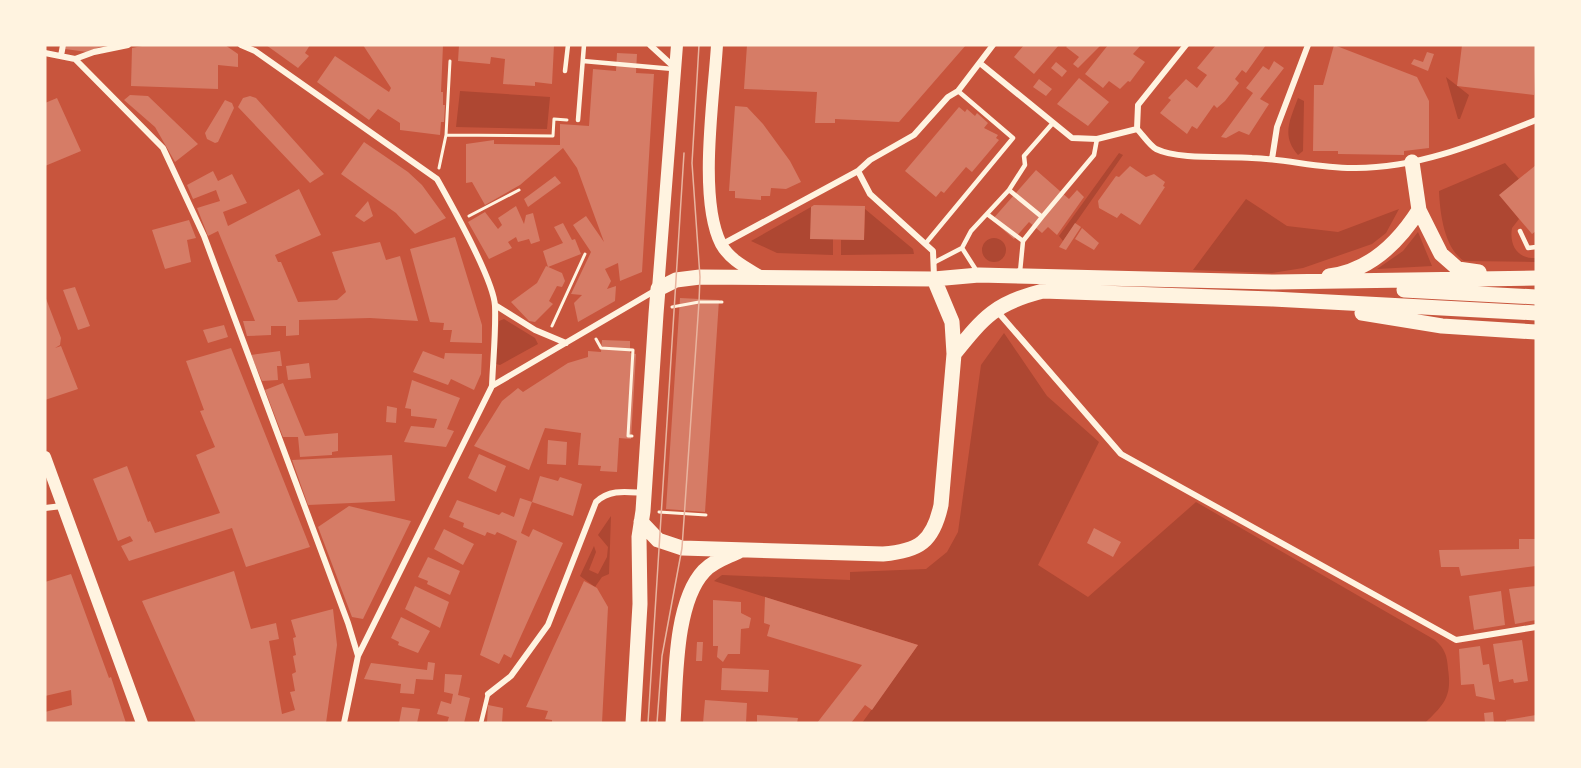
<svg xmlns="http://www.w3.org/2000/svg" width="1581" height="768" font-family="'IBM Plex Sans',sans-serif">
<rect width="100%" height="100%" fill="#c8553d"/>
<path fill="#ae4732" d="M1446,77L1469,95L1460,119H1458Z
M460,91L550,97L547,129L456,127Z
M1298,98L1304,101L1303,151L1298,155C1281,136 1290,120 1298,98Z
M1119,153L1123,155L1063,241L1059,236Z
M1505,163L1519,179L1500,195L1519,219L1512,228C1509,246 1518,259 1536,258V262L1464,261C1444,248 1440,213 1439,191Z
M1246,199L1287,226L1338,232L1399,209L1386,233L1372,244L1303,268L1272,273L1193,270Z
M811,207L833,239V255L777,253L751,241Z
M865,209L913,249L914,254L841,255V240H864Z
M1418,232L1432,266L1377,269L1403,251Z
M982 250a12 12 0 1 1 24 0a12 12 0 1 1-24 0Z
M504,319L535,338L538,344L500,365L496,364L499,321Z
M1004,333L1047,396L1099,442L1038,565L1088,597L1196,502L1435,640C1445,649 1447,655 1448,669C1452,696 1445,704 1425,723H862L918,645L714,581L722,575L850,580V572L926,569L947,552L958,532L981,365Z
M611,516L609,574L602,577L595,587L580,576L594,546L596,552L589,570L598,574L607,557L608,547L598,535Z"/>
<path fill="#d67c66" d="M66,45H105L87,52L65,49Z
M147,45H225L238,54V67L218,65V89L131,86L132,48Z
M266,45H310L305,53L309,56L298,68Z
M363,45H443L441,92H443V105H445L444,122H441L440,135L400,130V123L378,109L369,120L317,82L335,56L389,92L391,88Z
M459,45H554L552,84L535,82V86L503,84L505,59L491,57L490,64L458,61Z
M747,45H966L899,122L835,119V123H815L817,92L744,89Z
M1024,45H1059L1034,74L1014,57Z
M1068,45H1101L1078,68L1073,64L1079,57L1066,47Z
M1108,45H1141L1133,54L1145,62L1130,82L1128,81L1120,89L1109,81L1103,88L1085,74Z
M1216,45H1266L1246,73L1242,70L1235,79L1239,83L1225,101L1217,108L1214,105L1197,129L1192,126L1187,134L1160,113L1171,100L1168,98L1186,79L1197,88L1207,75L1197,68Z
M1334,45L1417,77L1429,101V148L1404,151V155L1338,154V151H1313L1314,85H1323Z
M1462,45H1536L1534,95L1457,86Z
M1427,52L1434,54L1428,71L1411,64L1414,59L1423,62Z
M617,53L637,54L636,73L654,74L642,272L620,281L618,263L605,269L611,281L607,289L616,286L615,301L578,322L574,303L582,295L571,294L591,252L573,225L586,216L604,242L577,168L563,148L520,185L485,205L472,182L466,183V144L494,140V144L560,145V124L589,126L593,69L616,71Z
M1274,61L1284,68L1260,99L1269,104L1249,135L1239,131L1226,138L1221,137L1253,93L1246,88L1263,66L1269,70Z
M1056,62L1067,71L1062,77L1051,68Z
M1079,78L1109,102L1088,126L1057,104Z
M1039,79L1052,89L1046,96L1033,87Z
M130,95L148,96L198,144L175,162L155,127L124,100Z
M250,96L256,98L324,174L310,183L238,107L243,98Z
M57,98L81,151L45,166V103Z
M225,100L232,103L234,108L218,142L215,143L207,139L205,133Z
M735,106L747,107L763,124L790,161L801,182L786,189L771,188L770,196H761V200L735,198V191H729Z
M959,107L965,112L967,109L975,116L977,113L988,123L984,128L998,135L996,138L999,140L972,172L966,167L944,193L941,191L936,197L905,171Z
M364,142L408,172L422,185L446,218L415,234L396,213L341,174Z
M1536,165V231L1532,234L1499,195Z
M1130,166L1146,177L1154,174L1165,182L1163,186L1165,187L1140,225L1121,213L1117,218L1099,208L1098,201L1116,176L1119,177Z
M1036,170L1069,199L1077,190L1084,197L1057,235L1048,227L1042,233L1029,222L1014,239L992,220Z
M213,171L218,181L232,174L247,203L223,212L228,226L299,189L321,235L275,255L278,262H281L298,302L337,300L346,292L332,252L380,242L386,260L400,256L418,321L370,318L299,320V335L286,336V326H271V335L247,336L243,321H255L218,231L208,236L197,208L220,201L216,190L193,199L187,185Z
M555,176L561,183L528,207L524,199Z
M368,201L373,216L364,222L355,216Z
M814,205L865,206L864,240L810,239L811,207Z
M516,206L524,224L526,215L533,213L540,241L531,244L529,239L518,242L516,237L508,242L512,248L489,259L468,222L485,212L498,229L502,225L498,218Z
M189,220L196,238L187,240L191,262L165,269L152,230Z
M563,223L572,240L575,239L581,254L548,267L543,251L563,243L554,227Z
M1075,223L1081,227L1066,250L1059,247Z
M1082,228L1099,243L1094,250L1075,239Z
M455,237L482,325V343L450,342L452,330H443L444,323L430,322L410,249Z
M546,266L562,273L565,281L562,287L557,286L549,301L553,304L535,322L529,321L511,302L537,283Z
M75,287L90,326L78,330L63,290Z
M45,296L61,338L60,345L55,348L61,346L78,389L45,400Z
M680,298L719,300L705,512L666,509Z
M224,325L228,337L208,343L203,330Z
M602,340L630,341V353L636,354L631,439L619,438L617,472L600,471L601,466L578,465L581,433L545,428L529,470L474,446L502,401L518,388L523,392L568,363L588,357V351L601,352Z
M231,348L310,547L246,567L232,528L129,561L121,546L133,541L130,536L118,541L93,479L127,466L148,522L150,521L155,533L220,513L196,455L215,447L200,411L204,410L186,361Z
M280,351L282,366H277L278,380L262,381L251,355Z
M423,351L444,359L445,353L482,354L481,374L474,390L451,379L448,385L413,372Z
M309,363L311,378L288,380L286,366Z
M412,380L460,398L447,429L454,431L446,447L404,442L411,426L434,428L437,419L411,416V409L405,408Z
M283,383L305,436L338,433V451L332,452V455L300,457L298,437H283L265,390Z
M387,406L397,408L396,423L386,422Z
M548,440L567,442L566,465L547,464Z
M479,454L506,466L496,492L468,478Z
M392,455L395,501L308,505L292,460Z
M540,476L558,481L560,477L582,484L573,516L532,502Z
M520,498L532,502L521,533L529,537L533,529L563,543L511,658L504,654L499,664L480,655L517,541L497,532L495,535L487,532L485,536L463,527L464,523L449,517L457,500L499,515L502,512L514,517Z
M349,506L411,521L363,619L352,617L318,527Z
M1094,528L1121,542L1113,557L1087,543Z
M444,529L474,544L463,565L434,549Z
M1519,539H1536V566L1461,576L1459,567H1441L1439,550L1519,549Z
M428,557L460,571L450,595L427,584L428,581L418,577Z
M234,571L251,629L276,623L279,639L269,641L282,714L295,710L290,692L295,691L292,674L296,672L293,656L296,655L293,638L296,637L291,620L333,609L337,645L326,723H196L142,601Z
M71,574L109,678L111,677L126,723H46L45,712L72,705L71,690L45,696V582Z
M584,581L597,588L608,607L602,723H552V720L545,719L548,711L526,707Z
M415,586L449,602L440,628L405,609Z
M1536,586V620L1515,624L1509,589Z
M1501,591L1505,625L1474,630L1469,596Z
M765,597L918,645L872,710L865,705L851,723H817L862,665L767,636L770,625L764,623Z
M713,600L741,602V613L751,618L749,628L741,629L740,654H728L723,662L717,657L718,646H713Z
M401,617L430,631L418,653L398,645L399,642L391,638Z
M1522,640L1528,681L1514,683L1513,679L1499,682L1493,644Z
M697,642H703L702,661H696Z
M1480,646L1483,665L1489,664L1495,700L1476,696L1474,684L1461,685L1459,649Z
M428,662L435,663L433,680L416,679L414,694L400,693L401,684L364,679L371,663L427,670Z
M722,668L769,670L768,692L721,690Z
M445,674L462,675L458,695L470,698L464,723H447L449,717L437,714L441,701L451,704L453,694L444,692Z
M705,700L747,703L746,723H703Z
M488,705L503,708L502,723H487Z
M402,707L420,709L417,723H399Z
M1493,712L1494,723H1485L1484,713Z
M757,715L798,718L797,723H757Z
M1536,715V723H1506V720Z"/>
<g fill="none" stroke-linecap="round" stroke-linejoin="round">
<path stroke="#fff3e0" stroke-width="3" d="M446,135L450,61
M439,168L446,135L553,136L554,119L567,120
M469,216L519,190
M672,307L699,302H722
M552,326L585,254
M596,339L601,348L633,350L628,436H632
M659,512L706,515"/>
<path stroke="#fff3e0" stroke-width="4.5" d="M583,61L673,69
M565,71L568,45
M578,120L584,45
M1009,190L1025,165L1024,156L1052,124
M987,214L1023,241
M1042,217L1094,155L1097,139
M1520,231L1528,248L1536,247
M926,243L1013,138L958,91
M935,262L962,248
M978,273L962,248L971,231L1009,190L1042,217L1023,241L1020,272
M481,723L488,694"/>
<path stroke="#fff3e0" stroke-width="6" d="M241,45L255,51L437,179C451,204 494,280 495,306C496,332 493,360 492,386
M650,45L674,67
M1186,45L1138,105L1137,129C1143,135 1149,145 1156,149C1179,160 1226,156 1252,158C1287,159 1321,169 1356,168C1419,168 1478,143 1536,120
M45,53L75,59L163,148L204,236L348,623L358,656
M61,56L63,45
M75,59L94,52L128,45
M981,64L1072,138L1097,139L1137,129
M1272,159L1277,127L1308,45
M858,171L870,194L933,251L934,277
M721,245L858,171L870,160L914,135L948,97L958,91L993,45
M495,305L535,330L566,343
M997,311L1121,454L1456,640L1536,627
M45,508L62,506
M488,694L511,676L548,625L596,502C610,489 626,492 643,493
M344,723L358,656L492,386L656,290"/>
<path stroke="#fff3e0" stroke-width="12" d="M717,45C714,96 698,199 721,244C730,260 745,267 760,276
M658,289L677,45
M45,457L142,723"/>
<path stroke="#fff3e0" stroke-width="15" d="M1412,162L1419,210L1441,254L1458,269L1479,272
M1329,276C1370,271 1398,243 1419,210
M1404,290L1536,297
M1362,313L1442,326L1536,332
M954,354C984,317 995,303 1043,291L1273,299L1536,313
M641,522L658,540L682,548L883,554C919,551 933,542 941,505L954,354L952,322L934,279
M633,723L640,604L639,537L643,511L656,314L658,289L676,280L700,277L934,279L979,275L1275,282L1536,278
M673,723C676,681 674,603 704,571C713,561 727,557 739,551"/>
<path stroke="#e9b49f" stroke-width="1.5" d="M648,723L684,153
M657,723L662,656L682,548L699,302L700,277L692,163L699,45"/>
</g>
<rect width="1581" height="768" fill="none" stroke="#fff3e0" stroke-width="93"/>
</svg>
